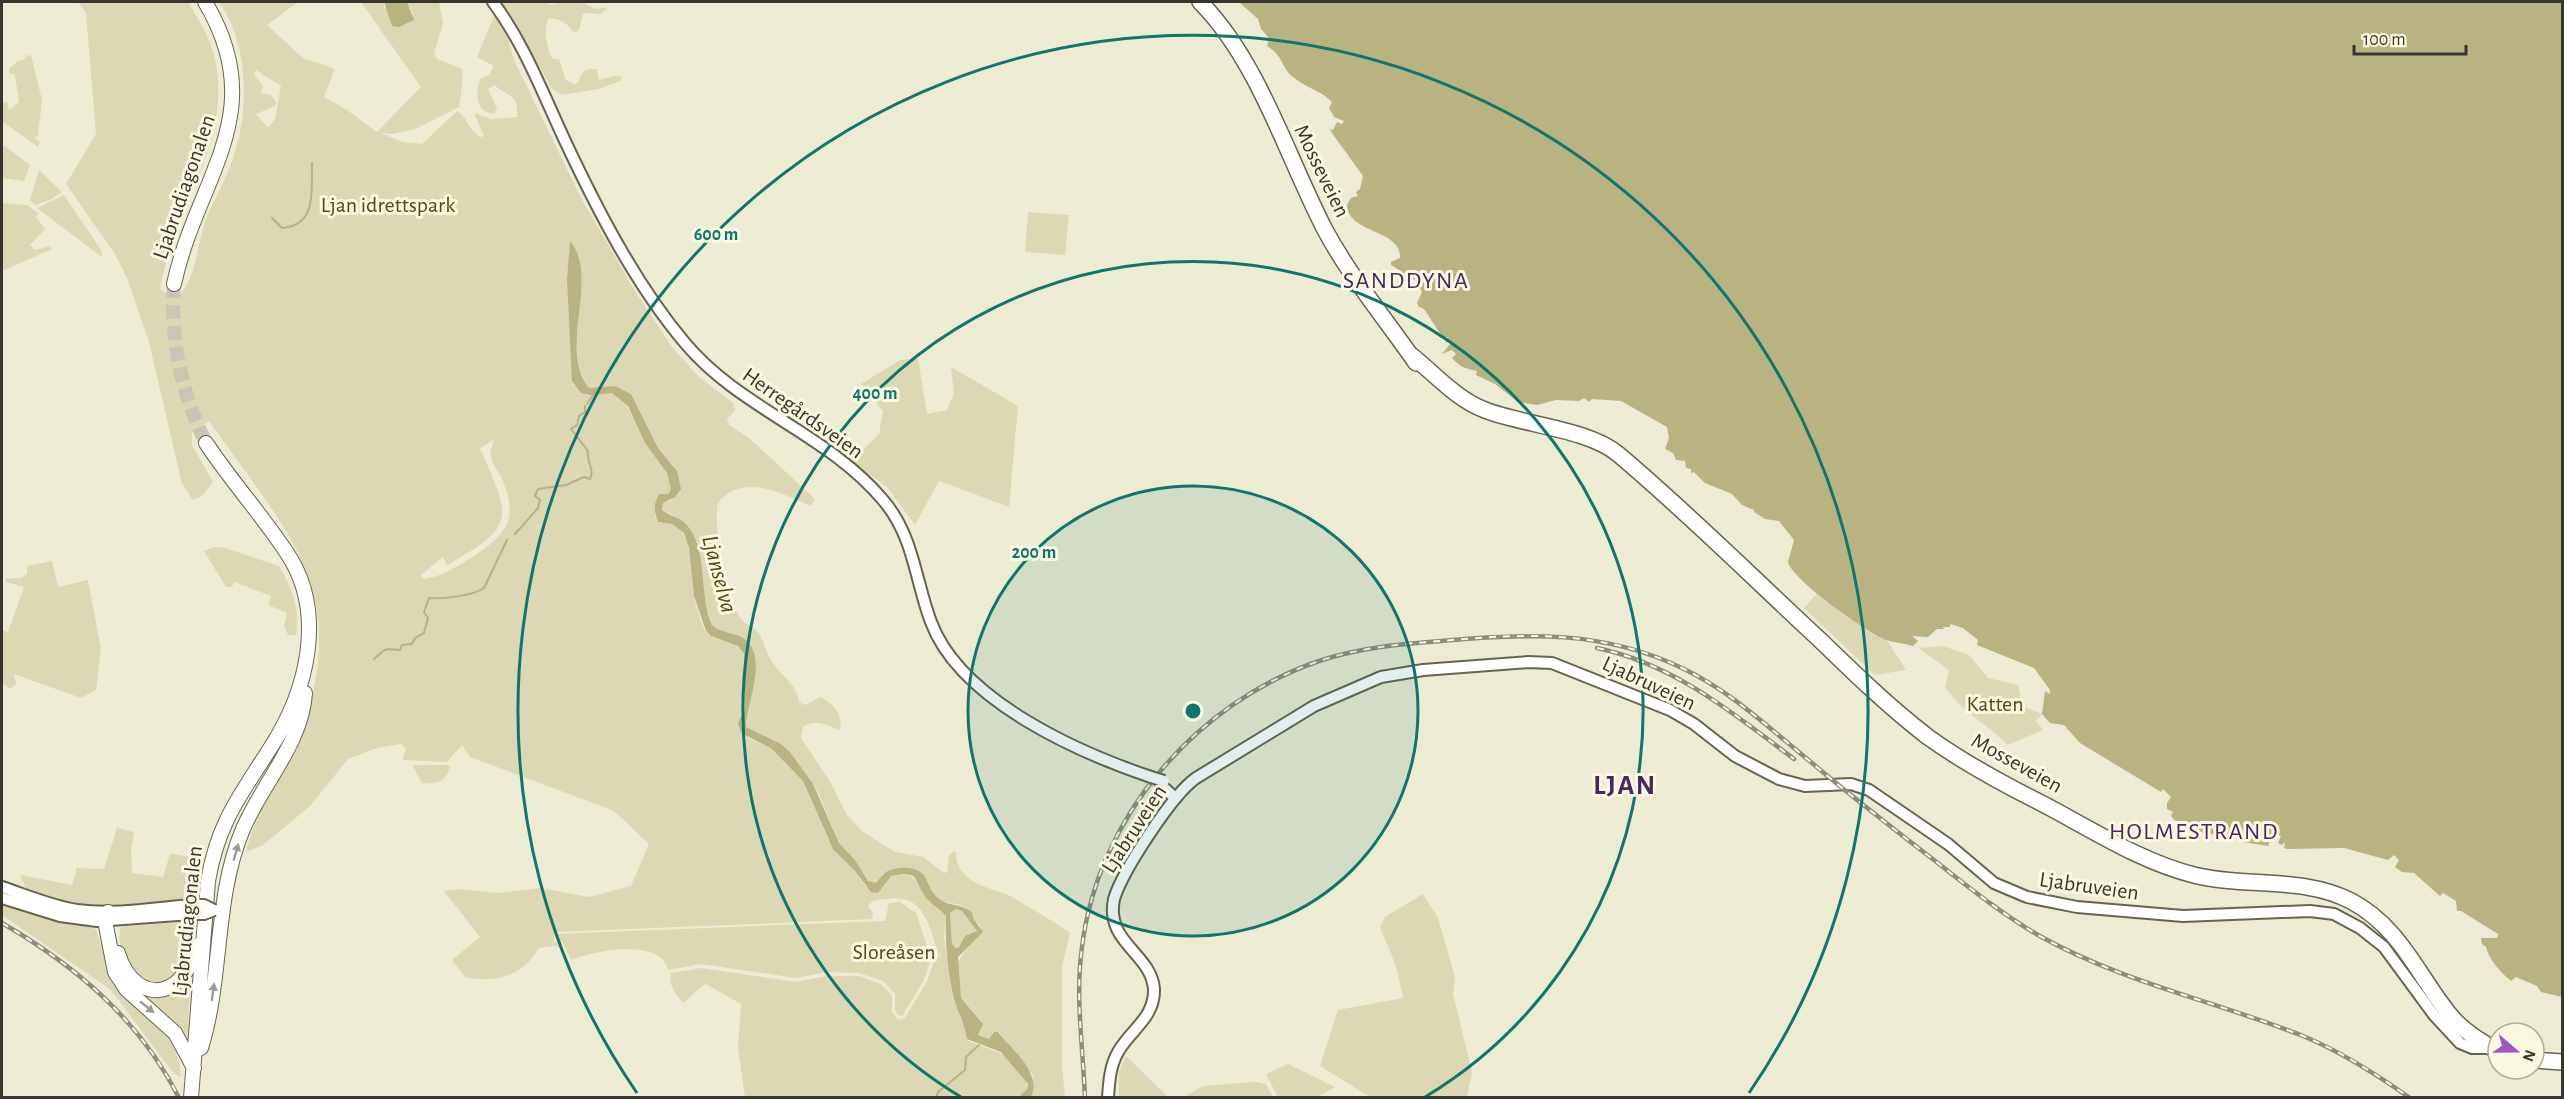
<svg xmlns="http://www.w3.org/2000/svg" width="2564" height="1099" font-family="'Alegreya Sans',sans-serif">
<rect width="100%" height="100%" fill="#edebd4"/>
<path fill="#dcd8b3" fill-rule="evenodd" d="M78,2H188C198,18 209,36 214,55C235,139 174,209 160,289L167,294L179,296C197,276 197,244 206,219C214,200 225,181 232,161C250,112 249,45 219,2H298L267,25L303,58L335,69L324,97L347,110L377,132L421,87L361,2H384V8L414,15L407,2H439L443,24L434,53L437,59L462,69C464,75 460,99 459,107L415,129L392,134L381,133L402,142L422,144L457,111C468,117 467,129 481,137L484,136L474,113L491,119L517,117C519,95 509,97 494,85L488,89L497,108L494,114C474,111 476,95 480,79L489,75L494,66L477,57L494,16L507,34L514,60L580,196L633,288L672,347L698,376L733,403L735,410L727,419L729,425L749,438L815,499L811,506C782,493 742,472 718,503C712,525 727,604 742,620C746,625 753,626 757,631C764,640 765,651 771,660C781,676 796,683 799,702L805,705L821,697C834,705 843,714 840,730C827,726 816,717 803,727L801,738L829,780L847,815L863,832L895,852L923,857L944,873L947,872L949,856L953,851L956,853C956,880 985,887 1006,894C1011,896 1068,930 1070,933L1062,966V1067L1065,1097H1031L1033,1075L999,1032L993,1033L989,1039L978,1035L982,1022L961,998L957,963L981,927L973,918L971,912L961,905L942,901L931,891L925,877L908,868L883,873L875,884L868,881L855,860L839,843L818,792L790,752L781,744L746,727C747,699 769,661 741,638C733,632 720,633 712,625L704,602L700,560L676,517L662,510L663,503L671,500L673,465L658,448L631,394L615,386L589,388C558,354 600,273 571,242L567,280L574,386L616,394L625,402L646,443L667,473L671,490L668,494H659L655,515L659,523C699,517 689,582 696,605C699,613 702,629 708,634C719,643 737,639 743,654C750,670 743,691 745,708L740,715L748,738L772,749L803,781L829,841L855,871L866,887L881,889L887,878C912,867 920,883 933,902C937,908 942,911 946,916L944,937L952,993L964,1019L968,1041L1005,1055L1026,1079L1027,1089L1019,1098L745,1097L738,1048L741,1004L706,984C696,989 692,997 683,1003C675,994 668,985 671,973L701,968L796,982L827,976H859L881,984L892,995V1012L898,1020L905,1018L927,981L934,961L939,956C930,930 925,893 889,899C880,900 874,898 868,906L873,913L872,919L554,932V942L562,943V949L555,946L539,948C521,977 498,983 465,977L452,960L480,937L444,891L461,889L497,893L541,888L589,897L631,886L649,844L614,811L470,757L462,745L447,762L402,760L406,749L401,744L377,748L348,759L310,806L263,845L246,852C256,810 282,776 298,737C356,594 286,531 209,421L192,432V445L213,482L202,496L193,500L182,484L149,342L127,278L115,254L66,184L96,134L86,13ZM256,70L281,86L275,119L268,128L256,114L275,106L276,102L271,95L261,93L263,86L254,74ZM494,440C493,444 490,450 490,454C491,462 499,472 502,479C519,518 507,534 474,556C460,565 440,578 423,579L421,575L443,557L447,565C520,525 509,516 480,448Z
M497,2H544L551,5L560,2H586L585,4L597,9L603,7L608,9L600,14L583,13L579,30L574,33C567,23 561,19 549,18C543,28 546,48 553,59H559L566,80L575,85C584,76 578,68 597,69L599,80L615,76L622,77L620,81L598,89L562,95L552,89L522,36Z
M31,55L42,100L38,136L34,138L40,142L38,147L2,121V103L7,102L9,110L19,102L15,75L9,73V69L18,61L25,59L26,56Z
M2,144L30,165L24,181L2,178Z
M39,170L62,192L50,200L35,205L30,200Z
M64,195L101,250L102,257L37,208Z
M2,203L27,205L38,213L36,217L45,229L30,245L35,250L50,246L52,249L2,271Z
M1028,212L1069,215L1065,255L1025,252Z
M918,358L927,414L947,410L954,393L951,367L1018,406L1009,507L939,481L915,525L887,487L851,461L879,434L883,411L861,384L900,360Z
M215,547L225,548L279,566C291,586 301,611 296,635H288L284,626L287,613L268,605L271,596L234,582L232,587H226L204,551Z
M52,561L58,587L88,580L101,649L96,690L81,698L14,674L16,684L10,689L2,683V630L8,632L24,587L6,582L5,579L21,578L27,574V566Z
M1817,593L1887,640L1906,670L1875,675L1804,608Z
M1943,646L1969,655L1988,678L2018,685L2022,706L2042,714L2036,721L2043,730L2008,745C1987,724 1962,712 1945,687L1949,670L1918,648Z
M412,765H448L450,767C445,783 436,784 422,783Z
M117,828L134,832L131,850L132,873L163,877L170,854L201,858L197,900C139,903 81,913 26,889L20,875L72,885L77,868L104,869Z
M1423,894L1438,918L1455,977L1453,994L1472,1072L1467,1097H1370L1320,1066L1338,1010L1403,998L1396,966L1380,927L1385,917Z
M900,902L916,913L931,959L924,980L903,1015L899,1016L895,1011V994L883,981L859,973L827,972L796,978L701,964L668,970C661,937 593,951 571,960L562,941H557L556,934L885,921L889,903Z
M2,905L96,929L113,983L169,1037L179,1061L181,1077L174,1074L111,990L2,915Z
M956,909L962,911L977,931L965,936L959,947L956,948L952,944L950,913Z
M194,921C191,941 188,963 173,978C159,993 134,979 126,964C120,955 118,937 121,927Z
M191,973L187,1044L132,985L144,992Z
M1126,1056L1167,1096L1166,1097H1119V1072Z
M1288,1064L1335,1087L1317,1097H1278L1266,1074Z
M1256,1082L1266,1084L1273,1097H1184L1203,1086Z"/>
<path fill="#b9b382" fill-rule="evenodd" d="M384,2H407L414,20L399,27L392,26Z
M1239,2H2562V997L2541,992L2537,986L2516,977L2511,981C2500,972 2489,960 2486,947L2482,944L2481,938H2497L2498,934L2461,911H2457L2456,901L2443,893L2440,896L2414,873L2402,872L2395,867L2399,860L2394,855L2388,860L2344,848L2287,849L2284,848L2285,842L2282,845L2278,843L2281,836L2273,833L2268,846L2243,842L2242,834C2226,840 2179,830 2171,816L2173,812L2167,809V803L2171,797L2163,789L2161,792L2080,743L2064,725L2050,723L2042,714L2045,691L2050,694V690L2034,668L1977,645L1978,640L1963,628L1950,624V627H1942L1945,629H1937L1928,637L1912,636L1918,641L1913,646C1904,643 1895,643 1886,640C1867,632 1793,581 1788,562L1794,540L1779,521L1765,519L1754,512V510L1742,505L1732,494L1705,483L1694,472L1691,473V469L1686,468L1685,461L1676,460L1673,453L1665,449L1669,438L1667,427L1621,401L1592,399L1589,402L1584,398L1579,401L1556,400L1537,405L1518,402L1495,384L1476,375L1477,371C1466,368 1462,369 1452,358L1456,354L1452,350L1442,354L1450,344L1449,341L1445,343L1448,337L1443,338L1424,309L1419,307L1417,303L1422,292L1415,280L1391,265V262L1400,258C1402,229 1348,234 1347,205L1351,198L1358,196L1356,192L1360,189L1363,176L1332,133L1330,129L1333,130L1337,122L1342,124L1344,121L1334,117L1329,108L1332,102C1321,90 1307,89 1293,77C1280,66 1284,56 1267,46L1269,38L1261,29L1258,19Z
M570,241C601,276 557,350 589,388L615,386L631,394L658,448L677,471L681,489L675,497L663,503L662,510C669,516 679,517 686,524C709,549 698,595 712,625C722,634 736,632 746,640C768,660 746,705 746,727L781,744L790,752L813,784L839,843L855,860L868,881L876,883C879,879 882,875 886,872C896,866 919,865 925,877C930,887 931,893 941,900C949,906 959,903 972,912L973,918L983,932L958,957L961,998L983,1024L978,1035L989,1039L994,1032H998C1013,1051 1042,1073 1031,1097H1019L1027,1089L1028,1084L1001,1052L967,1039C964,1019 955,1008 952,990C947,965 945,941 946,916C941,910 934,906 928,900C913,883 923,869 891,876L878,893L871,892L855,871L833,849L803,781L772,749L741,733L738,723L745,708L744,654L738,646L711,636L706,631L694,596L689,548L684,533L672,524L658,522C654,511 653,505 659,494H668L671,490L667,473L645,443L628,406L612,393L592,395L581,393L572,381L567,280ZM956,909L962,911L977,931L965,936L959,947L956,948L952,944L950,913Z"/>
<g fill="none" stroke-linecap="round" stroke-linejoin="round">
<path stroke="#b9b382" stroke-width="2" d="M272,218L282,228C318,225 311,191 312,163
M587,404L594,394
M515,534L538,508L540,500L535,496L538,489L566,485L584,477L590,479C595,469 586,461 588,451L571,429L577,425L579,416L585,412V406
M374,659C386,649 382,648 400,650L402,645L412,644L415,638L424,633L428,618L424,612L429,598C442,599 473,596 484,588L507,540
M936,1098L938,1092L965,1070L966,1057L979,1045"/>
<path stroke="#c9c7b3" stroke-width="14" stroke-dasharray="14 7" stroke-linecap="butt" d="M174,284C170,339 181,393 206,443"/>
<defs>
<path id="minor" d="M493,2C525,45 543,94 566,143C598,211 636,285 685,343C740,409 828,434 883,500C914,536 915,580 931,622C960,700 1077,752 1151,777
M1161,785L1175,798
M2,887C26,895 51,906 77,910C115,915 154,908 192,905
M2,898L60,916L97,921L191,914
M1108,1098C1109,1082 1110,1066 1118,1052C1130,1030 1155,1018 1154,989C1151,953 1105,943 1114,899C1123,870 1172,795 1196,778L1314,706L1381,677L1423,670L1528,662L1552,663L1670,710L1694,724L1735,756L1779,779L1805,786L1851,784L1869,790L1948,844L1994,883L2027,897L2077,907L2183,916L2310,911L2334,914L2360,928L2384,947L2434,1015L2460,1043L2472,1048H2493"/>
<path id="major" d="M174,284C197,177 272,114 205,2
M108,912L105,921L115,972L126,989L175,1033L194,1068
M118,953C125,980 152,1004 178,981C189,971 193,956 200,944
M201,1048C223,977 214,897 243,829C262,784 302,743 305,693
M191,1098L208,881C218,822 240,796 271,747C307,691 327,613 287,553C262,515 231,481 206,443"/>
<path id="highway" d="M1200,2C1258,60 1286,154 1324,228C1350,277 1385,318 1416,363
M1411,355C1435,374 1456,399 1485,410C1523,425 1588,429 1618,454C1687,512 1752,577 1819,639C1854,673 1889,707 1928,737C1964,763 2003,784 2043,804C2091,829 2141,862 2194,875C2245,888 2303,876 2351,901C2400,927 2417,974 2450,1015C2462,1030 2481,1042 2498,1051
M2534,1060L2562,1062"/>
</defs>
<use href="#minor" stroke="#676451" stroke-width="14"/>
<use href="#major" stroke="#676451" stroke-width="16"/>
<use href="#highway" stroke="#676451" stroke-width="18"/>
<use href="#minor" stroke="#fff" stroke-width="10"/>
<use href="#major" stroke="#fff" stroke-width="14"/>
<use href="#highway" stroke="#fff" stroke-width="15"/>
<defs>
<path id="rail" d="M1597,648C1674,664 1734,714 1794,759
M2,923C76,966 140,1020 179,1098
M1085,1098C1083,1047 1075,997 1082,947C1098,817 1196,703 1319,661C1358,648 1400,644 1441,641C1526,633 1605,630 1684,669C1732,692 1771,730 1812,763C1851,796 1890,826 1930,857C1965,884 2000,913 2038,935C2121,982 2215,1001 2303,1036C2342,1052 2376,1074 2410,1098"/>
</defs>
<use href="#rail" stroke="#8e8c7d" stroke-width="4.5"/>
<use href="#rail" stroke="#fbf8e1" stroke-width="2" stroke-dasharray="7" stroke-linecap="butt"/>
<defs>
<path id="minor-bridge" d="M1151,777L1164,781
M192,905H204L214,910
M191,914H204L214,910"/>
</defs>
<use href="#minor-bridge" stroke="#676451" stroke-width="14" stroke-linecap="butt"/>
<use href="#minor-bridge" stroke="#fff" stroke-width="10"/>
</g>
<defs><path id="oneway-solid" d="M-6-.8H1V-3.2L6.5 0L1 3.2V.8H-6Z" transform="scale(1.5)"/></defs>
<g fill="#9b9a96">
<use href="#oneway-solid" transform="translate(236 852) rotate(-74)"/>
<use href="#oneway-solid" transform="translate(213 992) rotate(-82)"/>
<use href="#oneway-solid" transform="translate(147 1007) rotate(39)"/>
</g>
<circle cx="1193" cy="711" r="225" fill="#0f766e" fill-opacity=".12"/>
<g fill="none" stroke="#0f766e" stroke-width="3">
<circle cx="1193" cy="711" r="225"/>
<path d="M961 1097A450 450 0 1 1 1425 1097"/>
<path d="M637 1093A675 675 0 1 1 1749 1093"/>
</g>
<g text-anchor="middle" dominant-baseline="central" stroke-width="6" stroke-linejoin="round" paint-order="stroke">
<g font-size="22" fill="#37362e" stroke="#fbf8e1">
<text transform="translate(1322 171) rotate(64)">Mosseveien</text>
<text transform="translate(184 187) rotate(-71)">Ljabrudiagonalen</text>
<text transform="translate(803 413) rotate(35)">Herregårdsveien</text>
<text transform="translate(1649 683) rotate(25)">Ljabruveien</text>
<text transform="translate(2017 763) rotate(29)">Mosseveien</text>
<text transform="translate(1134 829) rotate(-57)">Ljabruveien</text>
<text transform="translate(2089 886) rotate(8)">Ljabruveien</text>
<text transform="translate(187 921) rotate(-84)">Ljabrudiagonalen</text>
</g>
<g font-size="22" fill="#534b10" stroke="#fbf8e1">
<text x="388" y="205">Ljan idrettspark</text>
<text x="1995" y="704">Katten</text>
<text x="894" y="952">Sloreåsen</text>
</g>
<g font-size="24" letter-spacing="1.5" fill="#4a265e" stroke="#fbf8e1">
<text x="1406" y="281">SANDDYNA</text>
<text x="2194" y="832">HOLMESTRAND</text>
</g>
<g font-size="24" font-style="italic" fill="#524a0e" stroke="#fbf8e1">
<text transform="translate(719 574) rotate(75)">Ljanselva</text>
</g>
<g font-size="28" font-weight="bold" letter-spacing="1.5" fill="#4a265e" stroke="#fbf8e1">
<text x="1625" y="786">LJAN</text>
</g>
</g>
<circle cx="1193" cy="711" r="9" fill="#0f766e" stroke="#fbf8e1" stroke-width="3"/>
<g font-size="18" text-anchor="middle" font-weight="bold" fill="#0f766e" stroke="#fbf8e1" stroke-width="6" stroke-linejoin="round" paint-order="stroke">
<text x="716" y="240">600 m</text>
<text x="875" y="399">400 m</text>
<text x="1034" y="558">200 m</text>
</g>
<rect width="2564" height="1099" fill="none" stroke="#37362e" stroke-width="6"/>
<g transform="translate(2516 1051) rotate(110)"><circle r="28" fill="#fbf8e1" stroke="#adaa99" stroke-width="1.5"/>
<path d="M0-4.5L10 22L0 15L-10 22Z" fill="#9f55c8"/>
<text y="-9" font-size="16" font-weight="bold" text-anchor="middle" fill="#37362e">N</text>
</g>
<path d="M2354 45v9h112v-9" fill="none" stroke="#37362e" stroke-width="3"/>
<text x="2363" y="45" font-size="18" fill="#37362e" stroke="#fbf8e1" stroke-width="4.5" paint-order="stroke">100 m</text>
</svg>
